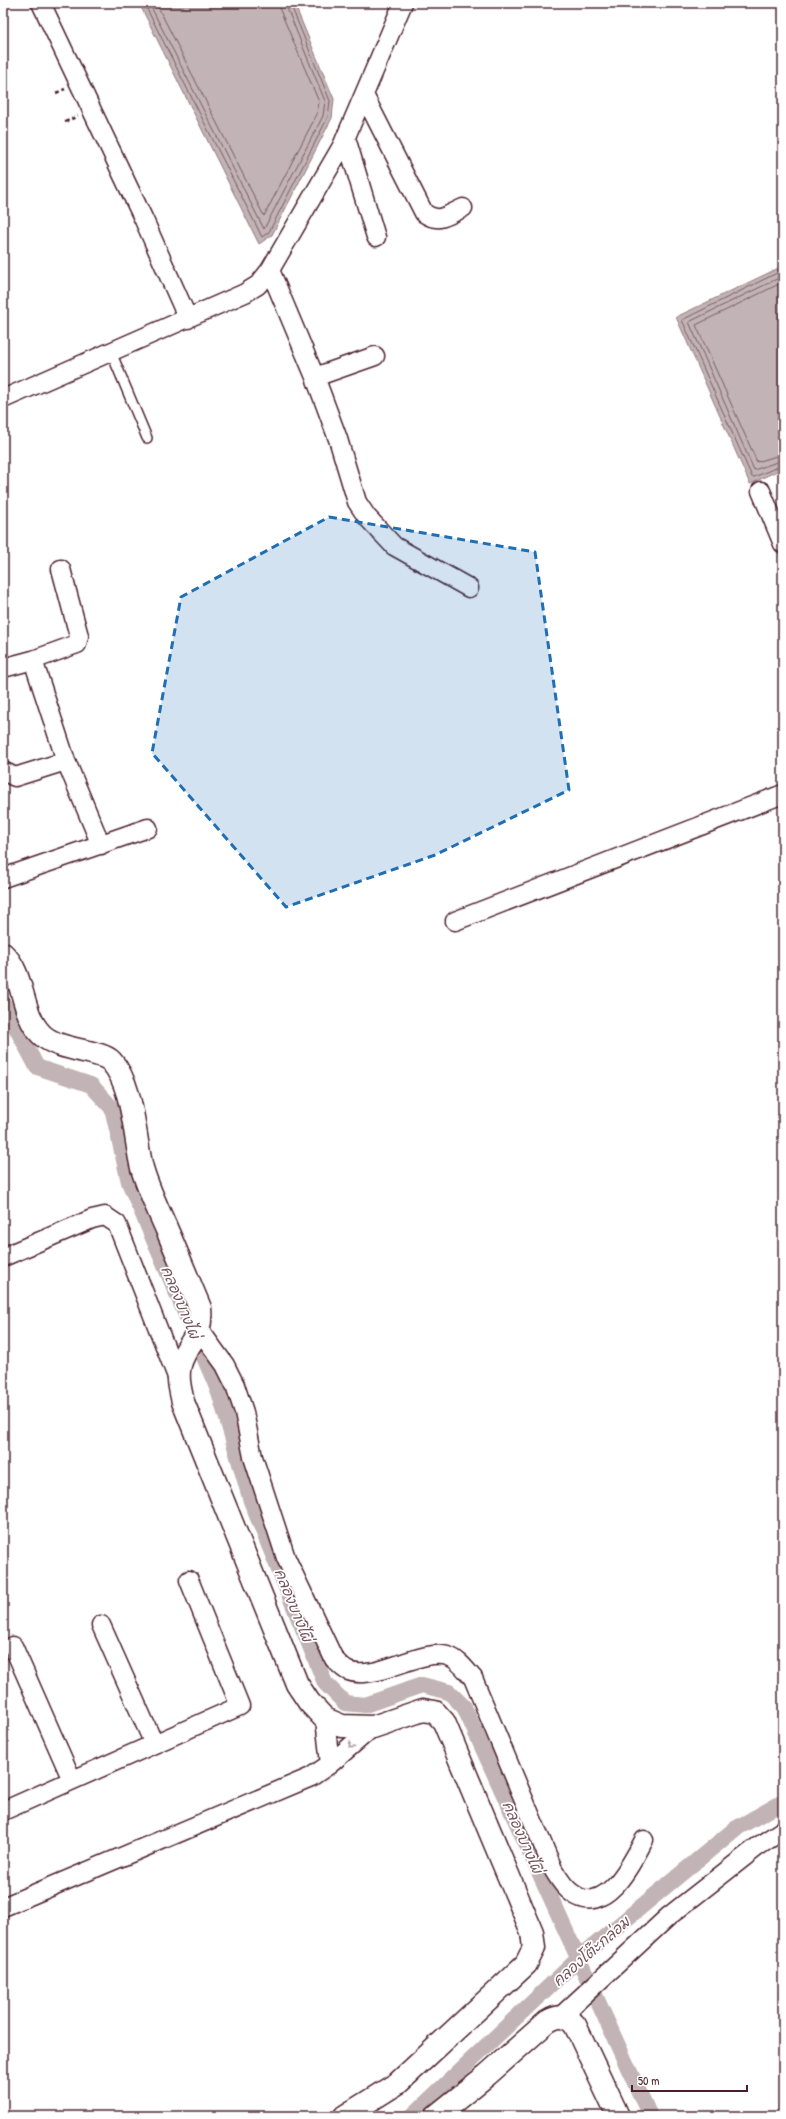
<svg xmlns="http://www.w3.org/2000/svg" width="786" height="2119" font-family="'Patrick Hand','Playpen Sans Thai',sans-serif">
<rect width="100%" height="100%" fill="#fff"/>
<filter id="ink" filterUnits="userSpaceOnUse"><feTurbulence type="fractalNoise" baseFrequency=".025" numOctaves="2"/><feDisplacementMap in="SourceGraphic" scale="8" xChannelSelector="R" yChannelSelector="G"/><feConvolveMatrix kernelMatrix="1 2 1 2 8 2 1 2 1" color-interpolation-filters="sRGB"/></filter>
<g filter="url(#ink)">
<path fill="#c1b3b6" stroke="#91787e" d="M140,3H294L334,99L332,118L272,235L259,244L141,7Z
M783,266V468L750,484L676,317Z"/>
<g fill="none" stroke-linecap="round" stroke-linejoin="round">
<path stroke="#7a5a63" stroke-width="1" d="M144,3L262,237L269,232L328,117L330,101L290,3
M149,3L264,229L323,116L325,101L285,3
M156,3L264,216L317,114L319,102L280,10L279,3
M783,270L682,320L752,477H754L783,465
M783,276L689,322L754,470L783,460
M783,282L696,325L757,462L783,454"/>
<path stroke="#c1b3b6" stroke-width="16" d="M3,1003L37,1067L91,1085L112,1108L129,1182L219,1392L251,1501L325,1683L345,1703L365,1705L422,1685L449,1692L464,1707L650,2116
M412,2116L578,1959L735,1829L783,1802"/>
<defs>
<path id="service" d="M111,352L147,438"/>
<path id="minor" d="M41,3L144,220L188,319
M364,95L424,213C440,224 447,215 463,208
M346,138L376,237
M270,270L315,377L338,439L357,502L367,517L394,546L469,588
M315,377L375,356
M3,399L245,293L258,285L270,270L342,146L403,3
M761,491L783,544
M61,569L79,636L77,644L33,660L66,761L101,845
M3,668L33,660
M3,771L15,777L66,761
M3,878L148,828
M455,921L783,794
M3,1257L92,1219L105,1216L117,1224L179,1382
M199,1329L225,1365L235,1385L244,1412L253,1457L286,1558L334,1659C338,1663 343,1669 348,1671C376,1682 420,1648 448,1656C458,1659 466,1670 473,1678L553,1869C558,1877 563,1887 572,1893C605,1918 632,1863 644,1840
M101,1625L154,1744
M13,1646L72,1780
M325,1719L330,1764
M3,1811L240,1706L189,1580
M3,1907L311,1777L330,1764L373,1727
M560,2017L669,1916L757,1847L783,1830"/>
<path id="tertiary" d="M3,954C25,974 20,1014 42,1035C59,1051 100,1050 111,1061C134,1086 134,1137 142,1168C148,1189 158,1209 167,1230C178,1255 189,1282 200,1308C203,1339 187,1340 180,1365C177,1377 180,1389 183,1402L297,1684L309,1702L325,1719L342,1726L373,1727L423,1710L435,1712L444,1722L532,1932L534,1948L526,1964L398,2083L345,2116
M436,2116L487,2075L547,2022C558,2015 566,2015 575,2025L618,2116"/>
</defs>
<use href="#service" stroke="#4a1f2b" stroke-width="12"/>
<use href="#minor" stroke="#4a1f2b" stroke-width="21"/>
<use href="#tertiary" stroke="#4a1f2b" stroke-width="25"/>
<path stroke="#4a1f2b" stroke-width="2.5" stroke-dasharray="4 3" stroke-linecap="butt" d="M56,93L65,89
M65,122L78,116"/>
<use href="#service" stroke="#fff" stroke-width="9"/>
<use href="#minor" stroke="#fff" stroke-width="18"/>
<use href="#tertiary" stroke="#fff" stroke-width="22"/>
</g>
<defs><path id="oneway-chevron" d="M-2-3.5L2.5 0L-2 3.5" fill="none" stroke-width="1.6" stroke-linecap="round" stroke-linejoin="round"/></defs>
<use stroke="#ae9aa0" href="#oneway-chevron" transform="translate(351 1746) rotate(139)"/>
</g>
<path fill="#1f6fb2" fill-opacity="0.2" stroke="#1f6fb2" stroke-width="3" stroke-dasharray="8 5" stroke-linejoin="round" d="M329,517L535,552L569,790L435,855L286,907L152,753L181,597Z"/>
<g text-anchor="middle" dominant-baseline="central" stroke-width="3.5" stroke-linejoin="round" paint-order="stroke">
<g font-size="15" font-style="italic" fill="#74535c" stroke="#fff">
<text transform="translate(181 1302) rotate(67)">คลองบางไผ่</text>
<text transform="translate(294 1605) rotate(68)">คลองบางไผ่</text>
<text transform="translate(523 1837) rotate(66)">คลองบางไผ่</text>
<text transform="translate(591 1951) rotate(-41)">คลองโต๊ะกล่อม</text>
</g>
</g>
<rect width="786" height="2119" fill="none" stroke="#fff" stroke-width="16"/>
<rect x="8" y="8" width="770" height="2103" fill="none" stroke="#4a1f2b" stroke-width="1.5" filter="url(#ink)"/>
<path d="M632 2085v6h115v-6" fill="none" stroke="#4a1f2b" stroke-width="2"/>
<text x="638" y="2085" font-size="12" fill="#4a1f2b" stroke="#ffffff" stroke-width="3" paint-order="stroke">50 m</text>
</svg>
